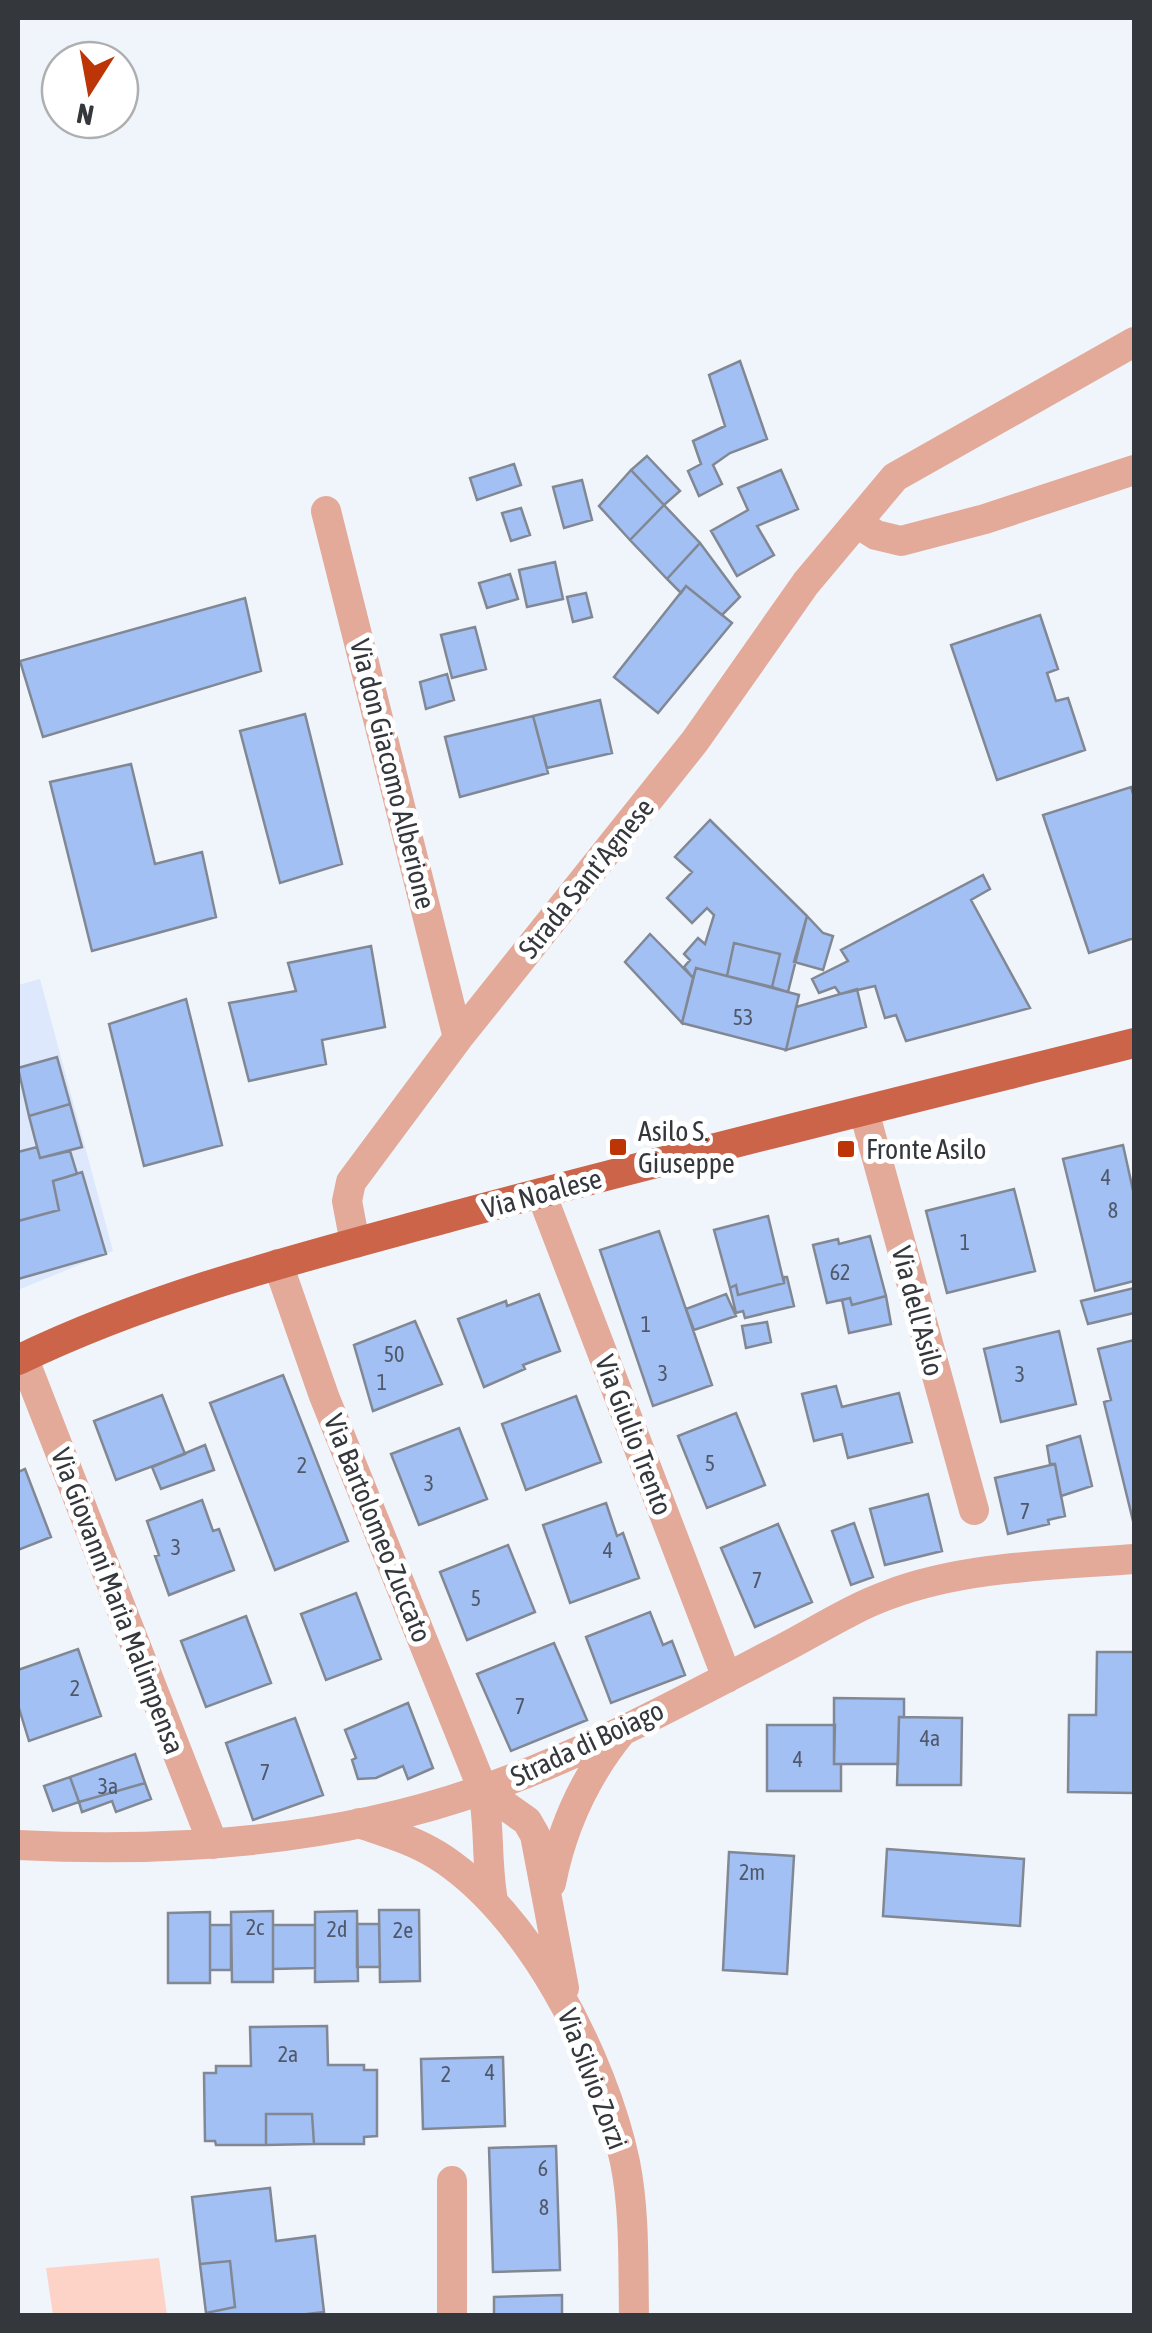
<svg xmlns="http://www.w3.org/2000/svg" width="1152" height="2333" font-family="'Asap Condensed',sans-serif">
<rect width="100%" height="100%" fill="#f0f5fc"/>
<path fill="#dde8fc" d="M40,979L113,1251L18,1290V985Z"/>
<path fill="#fdd3c8" d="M159,2258L167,2315H53L46,2268Z"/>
<path fill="#a2c0f4" stroke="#818894" stroke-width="2.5" d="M740,361L767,439L730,453L713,465L722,484L699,496L688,471L701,464L693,441L725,426L709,375Z
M647,456L680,491L664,505L631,470Z
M514,464L521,485L477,500L470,478Z
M631,470L664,505L630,540L599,506Z
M781,470L798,509L757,526L774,555L737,576L711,531L748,510L738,488Z
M582,480L592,520L564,528L553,487Z
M664,505L700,543L667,579L630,540Z
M521,508L530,535L511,541L502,513Z
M700,543L740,597L722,615L686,586L681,593L667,579Z
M555,562L563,599L527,607L519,570Z
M510,574L518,599L487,608L479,583Z
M686,586L732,623L658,713L614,677Z
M586,593L592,617L573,622L567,597Z
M245,598L261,671L43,737L20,661Z
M1040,615L1058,669L1047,673L1056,701L1068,698L1085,750L997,780L951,645Z
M475,627L486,669L452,678L441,635Z
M447,674L454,700L426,709L420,682Z
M600,700L612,753L547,768L533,716Z
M305,714L342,864L280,883L240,731Z
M533,716L548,773L460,797L445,737Z
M131,764L155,864L202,852L216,917L92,951L50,782Z
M1131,787L1134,797V938L1089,953L1043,815Z
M710,820L807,916L788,992L772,987L780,954L734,943L727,976L696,968L693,978L684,967L690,960L684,954L698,938L705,944L714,915L707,908L692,923L667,898L692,872L675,857Z
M983,875L990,889L971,900L1030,1008L906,1041L896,1015L885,1018L875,986L840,994L835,987L819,993L812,979L848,961L841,950Z
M807,916L823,933L833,936L823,970L794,962Z
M650,934L693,978L682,1023L625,962Z
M734,943L780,954L772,987L727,976Z
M371,946L385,1027L322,1040L326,1064L249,1081L229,1003L296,991L288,963Z
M696,968L799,995L786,1050L682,1023Z
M857,989L866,1027L786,1050L796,1007Z
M186,999L222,1145L144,1166L109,1024Z
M57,1057L70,1104L29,1116L18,1068Z
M70,1104L82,1147L40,1158L29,1116Z
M1123,1145L1134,1195V1281L1095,1291L1063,1159Z
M37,1147L40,1158L70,1151L77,1174L53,1181L59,1210L18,1221V1152Z
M82,1172L106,1254L18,1279V1221L59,1210L53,1181Z
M1014,1189L1035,1271L947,1293L926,1211Z
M768,1216L784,1283L738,1295L736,1285L730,1288L714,1230Z
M659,1231L712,1385L653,1406L600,1250Z
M870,1236L886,1296L852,1305L850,1298L827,1303L813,1245L838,1239L839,1244Z
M784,1277H787L794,1306L745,1318L743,1311L736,1313L730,1288L736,1285L738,1295L784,1283Z
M1134,1288V1313L1088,1324L1081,1301Z
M539,1294L560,1351L523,1365L525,1369L484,1387L458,1319L506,1301L507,1306Z
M726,1294L736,1316L694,1330L686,1309Z
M886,1296L891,1324L849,1333L842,1300L850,1298L852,1305Z
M415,1321L442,1384L373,1411L354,1345Z
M767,1322L771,1342L746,1348L742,1326Z
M1059,1331L1076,1404L1001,1422L984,1349Z
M1134,1340V1525L1104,1402L1111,1400L1098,1349Z
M283,1375L348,1541L275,1570L210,1403Z
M836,1386L842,1407L899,1393L912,1442L848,1458L842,1434L814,1441L802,1394Z
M162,1395L185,1454L116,1480L94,1421Z
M576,1396L601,1462L526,1490L502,1424Z
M736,1413L765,1485L707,1508L678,1436Z
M459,1428L487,1499L419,1525L391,1454Z
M1080,1436L1092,1486L1061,1496L1055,1464H1050L1047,1446Z
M205,1445L214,1470L161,1489L152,1467Z
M1055,1464L1065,1516L1048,1520L1049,1524L1008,1534L995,1478Z
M25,1469L51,1537L18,1550V1472Z
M928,1494L942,1551L885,1565L870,1509Z
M202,1500L213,1531L219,1529L234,1570L169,1595L155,1556L159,1555L147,1521Z
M606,1503L617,1536L623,1533L639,1578L570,1603L543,1525Z
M854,1523L873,1577L851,1585L832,1531Z
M778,1524L812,1602L755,1627L721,1548Z
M508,1545L535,1612L467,1640L440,1572Z
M356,1593L381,1659L326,1680L301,1614Z
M650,1612L663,1645L672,1641L685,1675L611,1703L586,1637Z
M246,1616L271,1683L206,1707L181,1641Z
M554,1643L587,1720L511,1751L477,1674Z
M78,1649L101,1716L29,1741L18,1705V1670Z
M1097,1652H1134V1793L1068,1792L1069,1715H1096Z
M834,1698L904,1699V1717H899L898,1764H834Z
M408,1703L433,1768L408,1779L403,1766L376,1778L358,1779L352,1760L356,1758L345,1730Z
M899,1717L962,1718L961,1785H897Z
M295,1718L323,1795L253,1820L226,1743Z
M767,1725H835L834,1764H841V1791H767Z
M135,1754L145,1783L79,1802L70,1777Z
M70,1777L79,1802L53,1811L44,1786Z
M145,1783L151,1799L116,1812L112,1801L82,1812L79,1802Z
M887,1849L1024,1859L1020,1926L883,1916Z
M729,1852L794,1856L787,1974L723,1970Z
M379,1910H419L420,1981L380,1982Z
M273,1911V1982H232L231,1912Z
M357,1911L358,1981L315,1982V1912Z
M210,1912V1983H168V1913Z
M357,1924H379L380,1967H357Z
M210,1925H231V1970H210Z
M273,1925H315V1968L273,1969Z
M327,2026L328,2065H364V2070H377V2136L364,2137V2144H314L312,2114H266V2145H216L215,2141H205L204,2073H216V2066H251L250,2027Z
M503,2057L505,2126L423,2129L421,2059Z
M266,2114H312L314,2144L266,2145Z
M556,2146L560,2270L493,2272L489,2148Z
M270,2188L276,2241L315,2236L324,2312L290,2316H206V2313L235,2307L230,2261L200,2264L192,2197Z
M230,2261L235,2307L206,2313L200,2264Z
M562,2295V2316H494V2297Z"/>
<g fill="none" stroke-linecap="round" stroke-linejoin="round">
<path stroke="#e3a999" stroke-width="30" d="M326,511L458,1038
M857,523L876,535L901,541L985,519L1134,470
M864,1111L974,1510
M541,1193L727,1678
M355,1243L347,1201L351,1182L458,1038L695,741L806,583L895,477L1134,342
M278,1264L324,1396L483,1790C490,1827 486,1863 493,1901
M23,1357L213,1844
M483,1790L527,1821L535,1835L564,1988
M359,1823C385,1832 413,1840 437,1855C529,1912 603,2058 625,2162C635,2212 633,2265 634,2316
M18,1845C174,1853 338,1842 487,1788C585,1754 682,1701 774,1653C812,1634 849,1609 888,1595C964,1566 1055,1565 1134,1559
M551,1883C562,1827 586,1775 622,1731
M452,2316V2181"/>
<path stroke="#cb6449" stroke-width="30" d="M18,1360C154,1294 304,1257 450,1217C677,1156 906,1100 1134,1043"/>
</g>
<g fill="#bd3407" stroke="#fff" stroke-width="4">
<rect x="608" y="1137" width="20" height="20" rx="5"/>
<rect x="836" y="1139" width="20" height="20" rx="5"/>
</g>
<g text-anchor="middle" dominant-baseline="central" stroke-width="10" stroke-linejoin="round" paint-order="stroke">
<g font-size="22" fill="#50596a">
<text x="743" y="1017">53</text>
<text x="1106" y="1177">4</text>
<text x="1113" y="1210">8</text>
<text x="965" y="1242">1</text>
<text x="840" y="1272">62</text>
<text x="646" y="1324">1</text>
<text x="394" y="1354">50</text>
<text x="663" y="1373">3</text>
<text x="1020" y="1374">3</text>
<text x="382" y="1382">1</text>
<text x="710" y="1463">5</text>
<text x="302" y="1465">2</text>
<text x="429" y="1483">3</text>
<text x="1025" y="1511">7</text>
<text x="176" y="1547">3</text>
<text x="608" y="1550">4</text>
<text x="757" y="1580">7</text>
<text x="476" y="1598">5</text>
<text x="75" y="1688">2</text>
<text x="520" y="1706">7</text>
<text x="930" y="1738">4a</text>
<text x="798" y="1759">4</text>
<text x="265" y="1772">7</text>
<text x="108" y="1786">3a</text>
<text x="752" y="1872">2m</text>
<text x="255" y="1927">2c</text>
<text x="337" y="1929">2d</text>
<text x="403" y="1930">2e</text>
<text x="288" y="2054">2a</text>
<text x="490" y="2072">4</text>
<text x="446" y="2074">2</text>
<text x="543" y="2168">6</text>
<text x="544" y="2207">8</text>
</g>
<g font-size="28" fill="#34373c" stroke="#fff">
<text transform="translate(393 774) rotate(76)">Via don Giacomo Alberione</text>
<text transform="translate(586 878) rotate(-51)">Strada Sant'Agnese</text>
<text transform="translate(542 1193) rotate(-15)">Via Noalese</text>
<text transform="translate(918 1311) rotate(75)">Via dell'Asilo</text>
<text transform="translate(634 1435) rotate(69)">Via Giulio Trento</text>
<text transform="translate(378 1528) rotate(68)">Via Bartolomeo Zuccato</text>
<text transform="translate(118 1601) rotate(69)">Via Giovanni Maria Malimpensa</text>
<text transform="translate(587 1743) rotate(-25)">Strada di Boiago</text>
<text transform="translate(593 2079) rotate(69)">Via Silvio Zorzi</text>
</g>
<g font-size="28" fill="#34373c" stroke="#fff" text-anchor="start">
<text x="638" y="1131">Asilo S.<tspan x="638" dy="32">Giuseppe</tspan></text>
<text x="866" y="1149">Fronte Asilo</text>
</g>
</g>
<rect width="1152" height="2333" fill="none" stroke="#34373c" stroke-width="40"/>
<g transform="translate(90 90) rotate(191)"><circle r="48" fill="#ffffff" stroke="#aeafb1" stroke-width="2.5"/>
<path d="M0-8L18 38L0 25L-18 38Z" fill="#bd3407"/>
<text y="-15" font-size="28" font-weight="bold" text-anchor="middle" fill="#34373c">N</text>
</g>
</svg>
